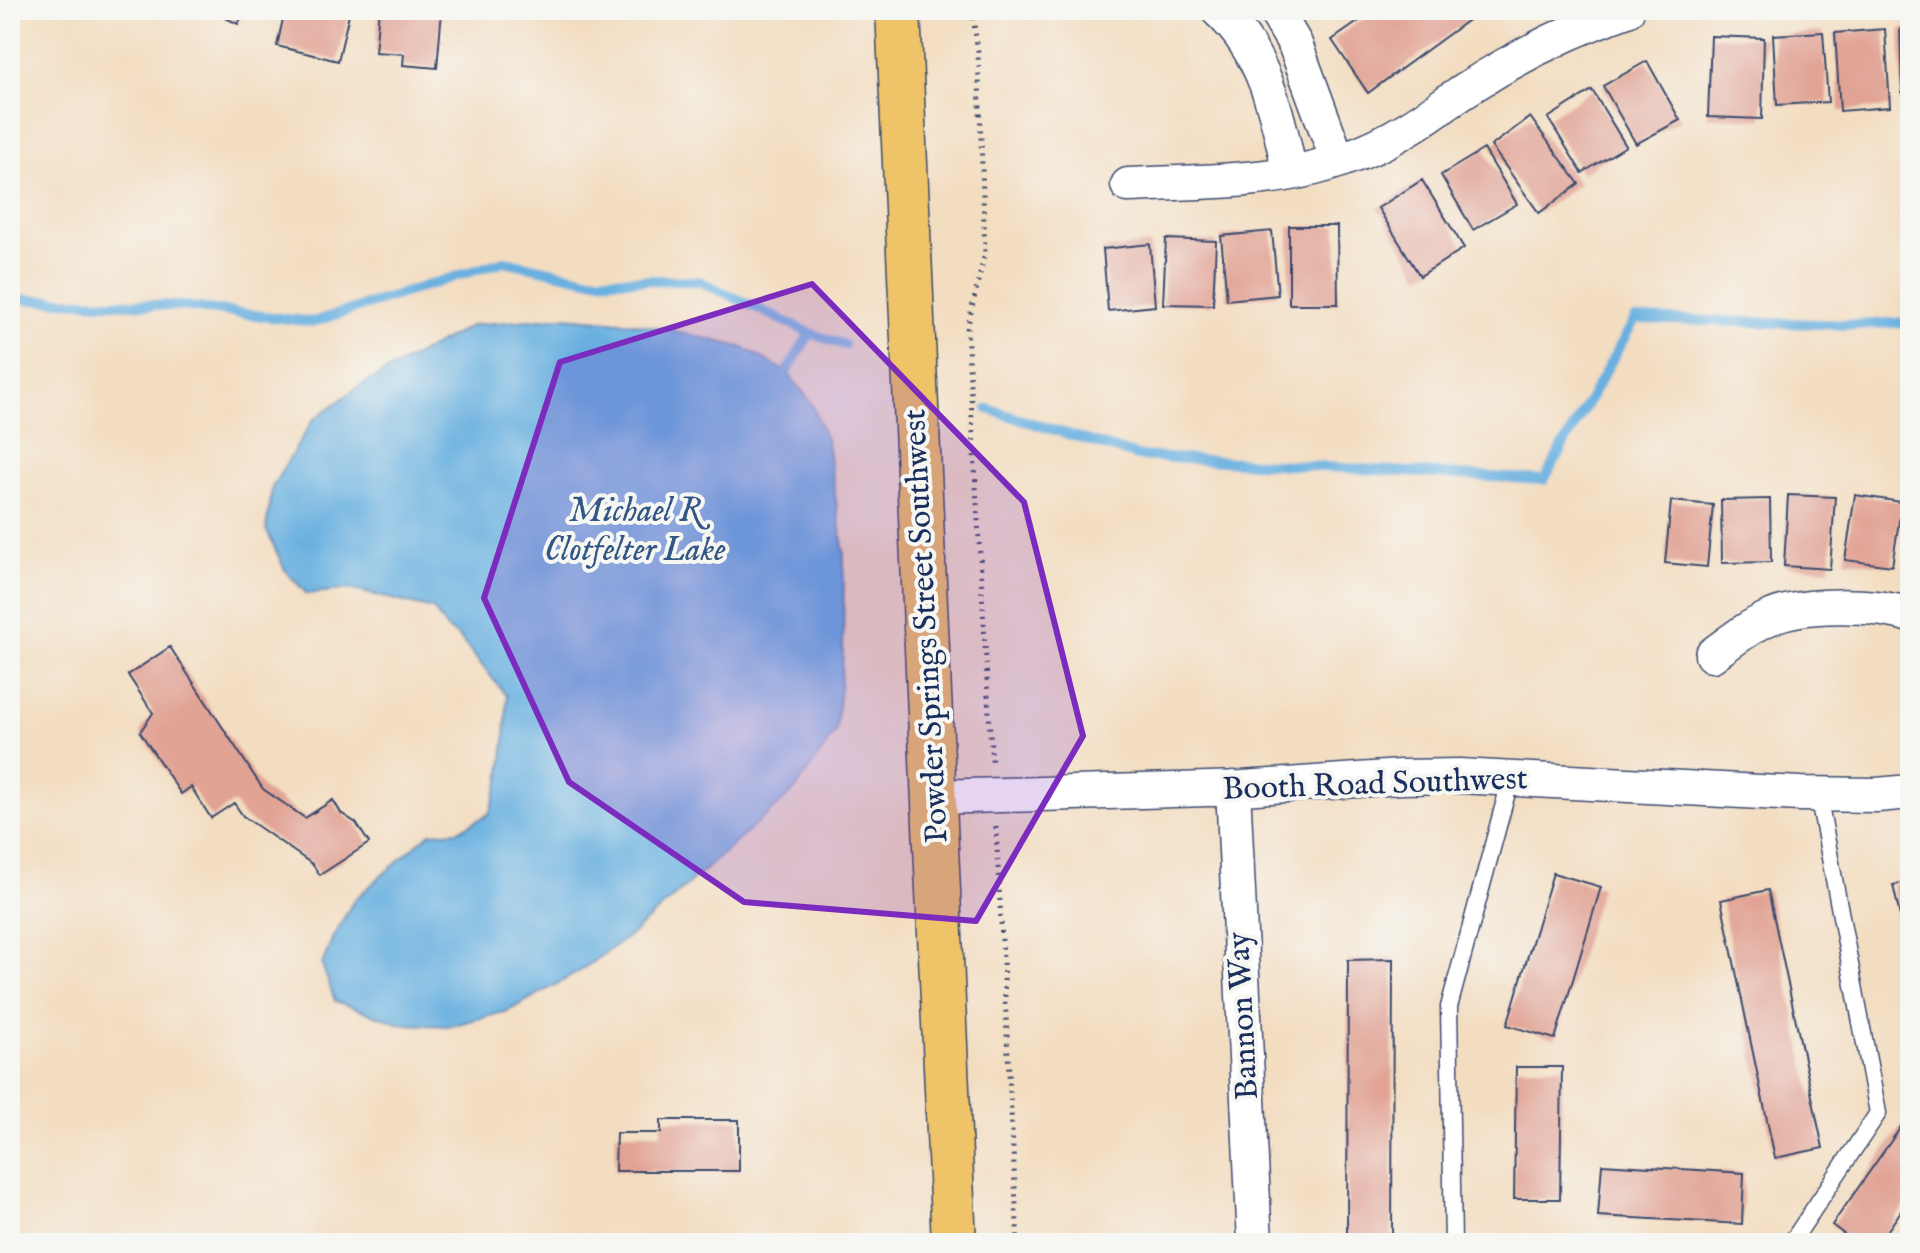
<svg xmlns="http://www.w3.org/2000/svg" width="1920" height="1253" font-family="'IM FELL English',serif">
<rect width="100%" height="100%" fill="#f6f6f2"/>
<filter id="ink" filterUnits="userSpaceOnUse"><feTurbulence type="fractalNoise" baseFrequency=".0125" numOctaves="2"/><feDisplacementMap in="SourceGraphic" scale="16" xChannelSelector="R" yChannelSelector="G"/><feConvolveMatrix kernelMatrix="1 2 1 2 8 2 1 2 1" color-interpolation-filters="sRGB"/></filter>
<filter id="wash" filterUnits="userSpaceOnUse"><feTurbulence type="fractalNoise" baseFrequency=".006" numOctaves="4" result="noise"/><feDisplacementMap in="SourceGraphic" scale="32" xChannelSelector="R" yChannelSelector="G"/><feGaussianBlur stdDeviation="1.8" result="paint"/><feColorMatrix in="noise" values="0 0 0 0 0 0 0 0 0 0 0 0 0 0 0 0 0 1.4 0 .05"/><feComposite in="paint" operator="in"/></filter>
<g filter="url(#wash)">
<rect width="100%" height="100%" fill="#f3ddc1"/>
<path fill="#69b0e0" stroke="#42709f" stroke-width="2" d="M564,317L634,323L681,332L744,348L787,372L811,402L827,442L844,553L843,655L836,731L795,790L633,933L577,973L508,1011L450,1026L401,1024L335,1001L322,965L332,939L354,900L430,833L458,831L489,814L500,781L505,741L507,696L458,636L447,629L433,609L350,589L307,594L285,570L266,529L272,487L313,420L358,387L472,325Z"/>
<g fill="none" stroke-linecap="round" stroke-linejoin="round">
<path stroke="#69b0e0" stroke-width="10" d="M10,299L181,306L313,322L504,261L587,279L699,281L810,333
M787,372L810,333L844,345
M988,409L1137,456L1544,480L1635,319L1854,325L1910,322"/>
</g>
<g id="blocks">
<path fill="#e1a394" d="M209,10H245L238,24Z
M285,10H350L338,61L277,46Z
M379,10H442L437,68L403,65L404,54L375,52Z
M1375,10H1482L1368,93L1332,40Z
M1910,28V94H1902L1900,29Z
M1885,29L1890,107L1840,111L1835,33Z
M1823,32L1828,102L1777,105L1773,35Z
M1711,36L1764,38L1762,119L1708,117Z
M1647,61L1680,120L1636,144L1603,86Z
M1592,90L1626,146L1582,173L1548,118Z
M1530,117L1579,184L1539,213L1491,146Z
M1484,149L1517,204L1473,230L1441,175Z
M1422,180L1464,248L1420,276L1378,208Z
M1289,226H1337L1338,304H1289Z
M1272,231L1278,295L1227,300L1221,236Z
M1166,239L1216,241L1213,305L1163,304Z
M1150,244L1155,306L1108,311L1103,249Z
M1788,495L1835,497L1830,569L1784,566Z
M1855,495L1902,502L1892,566L1845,560Z
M1770,499L1771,562L1722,563L1721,500Z
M1671,501L1713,505L1707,567L1665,563Z
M170,647L263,789L305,818L333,800L341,813L356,823L369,843L320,875L312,864L243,816L234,803L211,818L191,787L181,794L140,732L153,713L128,675Z
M1553,873L1601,887L1555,1039L1507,1025Z
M1910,881V956H1909L1893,885Z
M1768,890L1823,1148L1775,1158L1721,900Z
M1393,959L1392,1243H1347L1348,960Z
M1516,1067H1562L1560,1199H1514Z
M1910,1114V1198L1879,1243H1846L1849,1238L1832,1225Z
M661,1120H739V1171H615L616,1133H661Z
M1602,1164L1744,1173L1742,1224L1598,1216Z"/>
</g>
</g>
<g filter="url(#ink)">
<use href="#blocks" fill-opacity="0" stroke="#3b496d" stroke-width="2"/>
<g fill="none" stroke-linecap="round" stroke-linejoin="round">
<defs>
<path id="service" d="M1453,1243L1449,1007L1511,778
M1791,1243L1878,1113L1818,794"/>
<path id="minor" d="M1218,10C1265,53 1277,113 1290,173
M1275,10L1295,44L1338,161
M1128,185C1200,181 1278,184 1346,158C1367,151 1389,140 1407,129C1428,117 1447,101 1468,88C1518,56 1572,29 1627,10
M1712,655C1730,642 1748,627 1769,618C1803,602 1874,604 1910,615
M1233,788L1255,1243
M935,797L1242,788L1400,777L1459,776L1800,794L1877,795L1910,792"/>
<path id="primary" d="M898,10L954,1243"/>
</defs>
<use href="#service" stroke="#3b496d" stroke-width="19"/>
<use href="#minor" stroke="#3b496d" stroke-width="37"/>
<use href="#primary" stroke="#3b496d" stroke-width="47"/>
<path stroke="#3b496d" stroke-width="5" stroke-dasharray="2 6" stroke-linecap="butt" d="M972,10L978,51L985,253L967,329L992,766
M996,827L1018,1243"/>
<use href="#service" stroke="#fff" stroke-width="16"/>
<use href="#minor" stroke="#fff" stroke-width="34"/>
<use href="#primary" stroke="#efc469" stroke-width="44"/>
</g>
</g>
<path fill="#7b2cbf" fill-opacity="0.2" stroke="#7b2cbf" stroke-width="6" stroke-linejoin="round" d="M812,284L1024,502L1083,736L976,921L744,902L569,782L484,598L560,362Z"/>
<g text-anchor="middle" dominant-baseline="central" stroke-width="8" stroke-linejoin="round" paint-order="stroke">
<g font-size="32" fill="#1b2f5e" stroke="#f6f6f2">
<text transform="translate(927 626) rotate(-93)">Powder Springs Street Southwest</text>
<text transform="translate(1375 785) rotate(-2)">Booth Road Southwest</text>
<text transform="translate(1244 1016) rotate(-93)">Bannon Way</text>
</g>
<g font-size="34" font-style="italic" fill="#325685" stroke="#f6f6f2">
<text x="635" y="511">Michael R<tspan x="635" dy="39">Clotfelter Lake</tspan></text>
</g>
</g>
<rect width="1920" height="1253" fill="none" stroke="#f6f6f2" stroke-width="40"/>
</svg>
